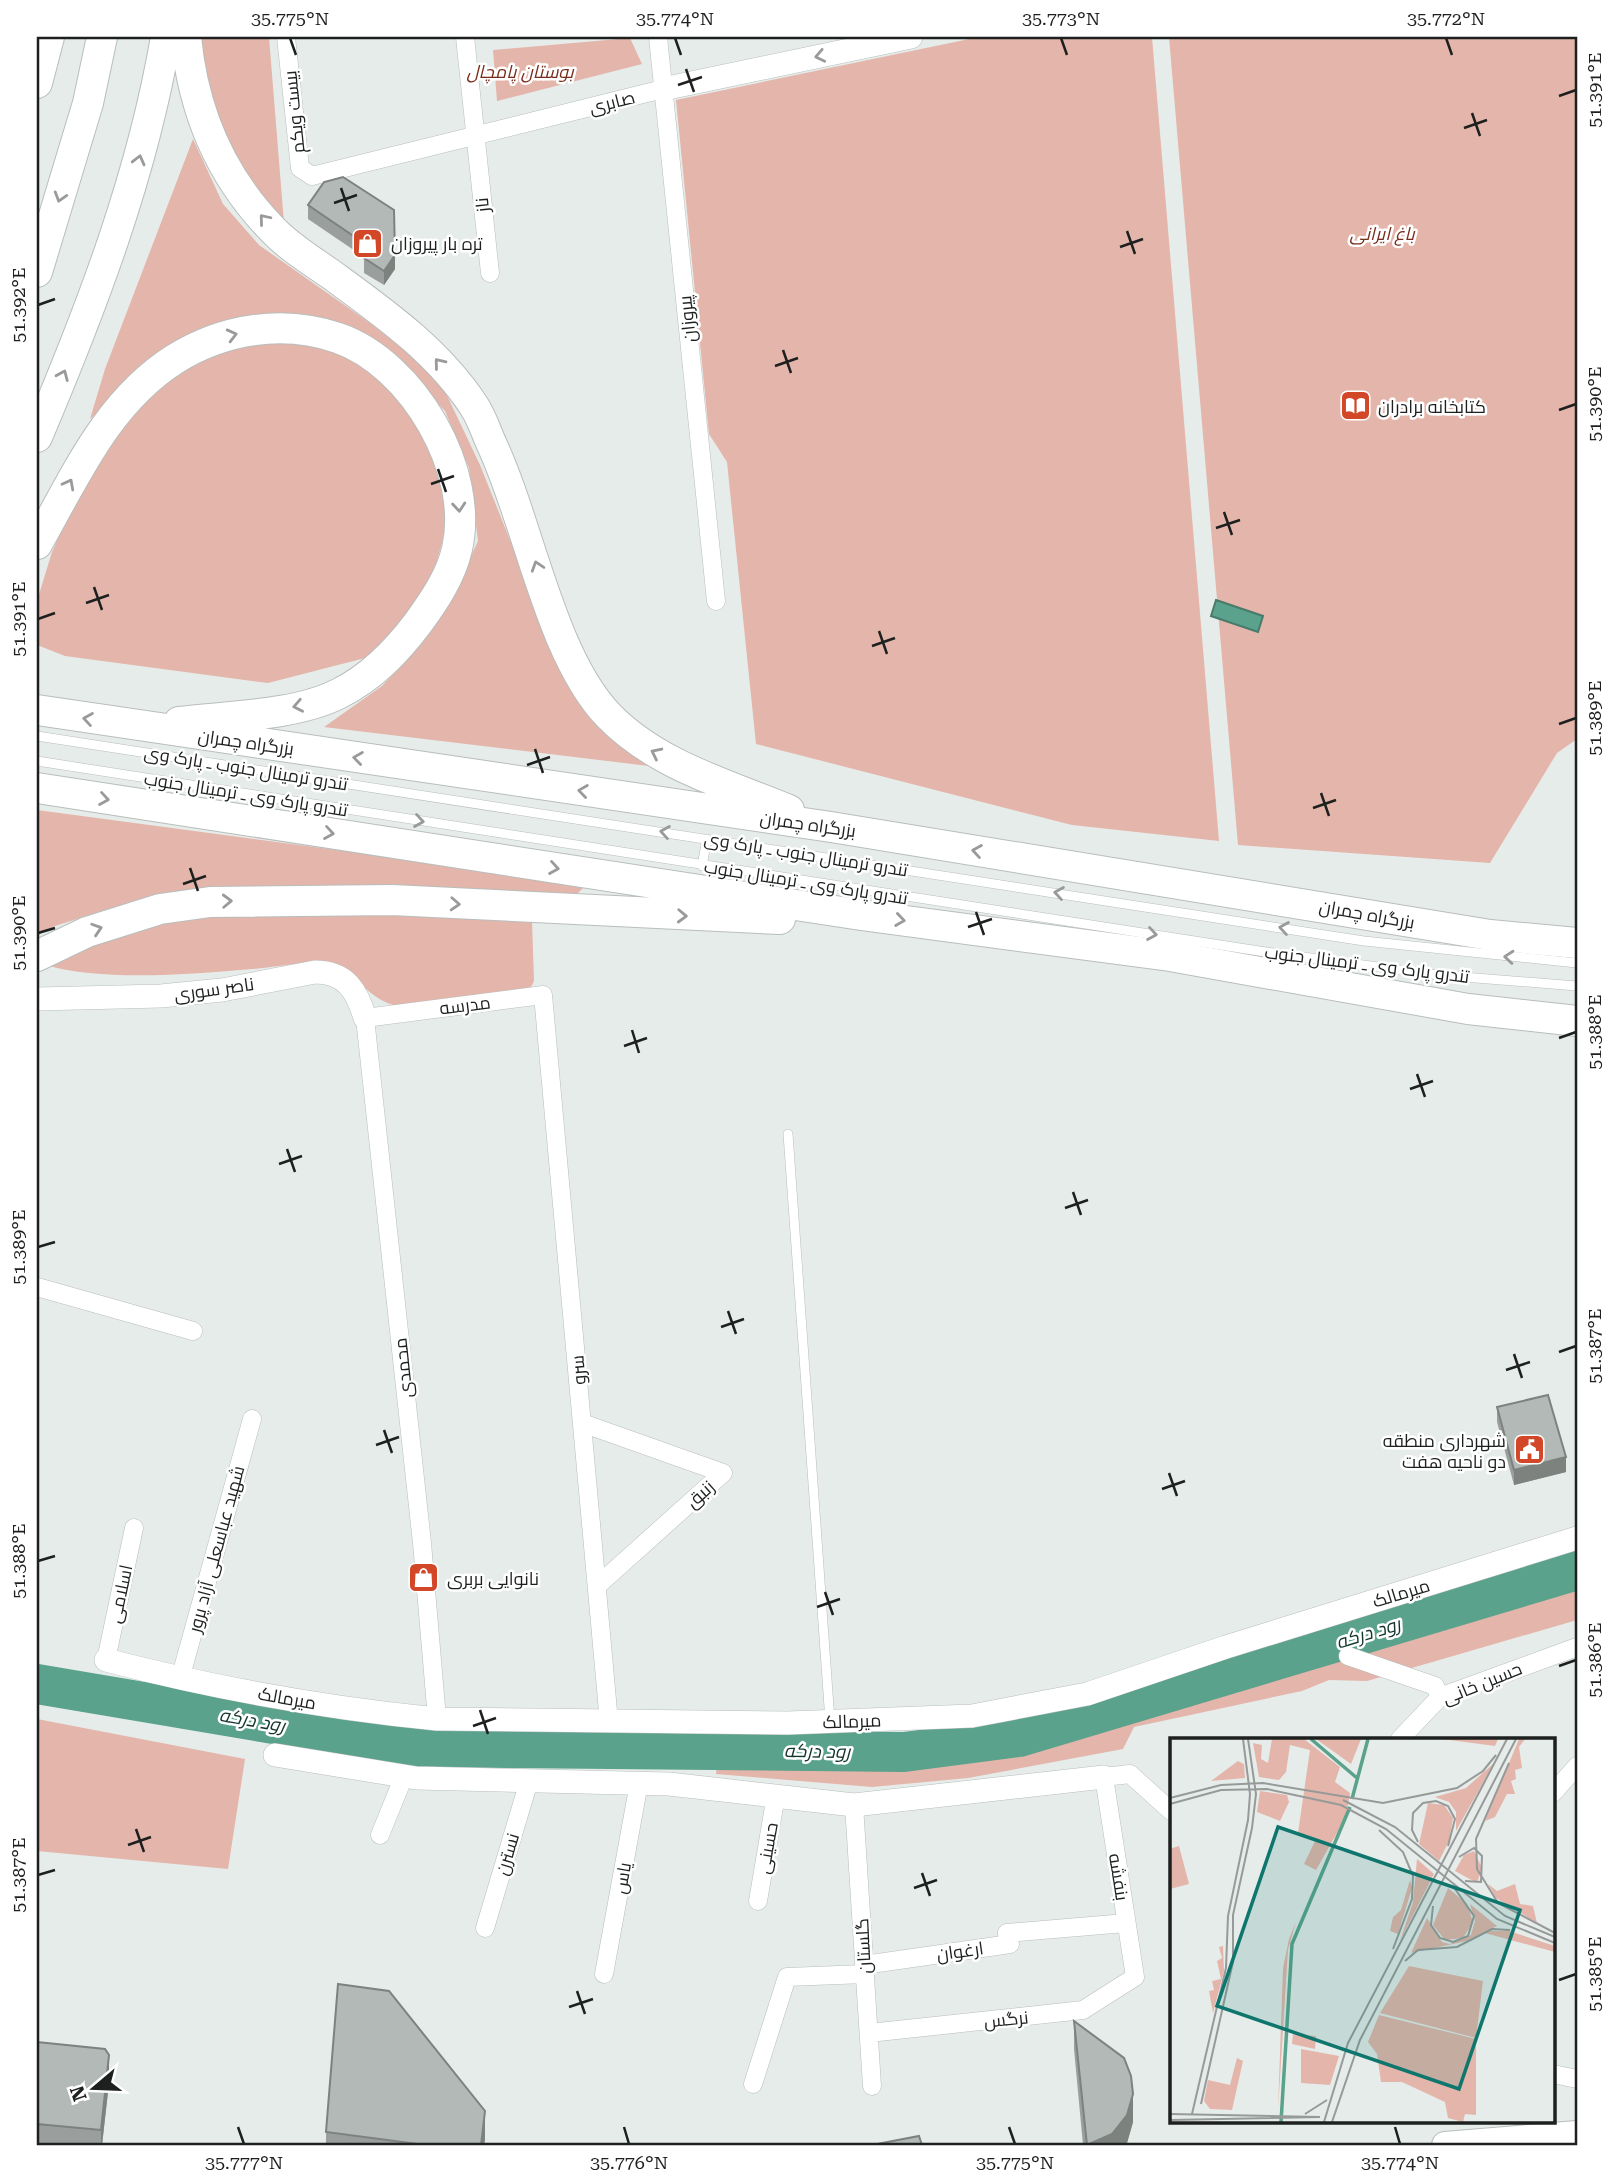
<svg xmlns="http://www.w3.org/2000/svg" width="1614" height="2182" font-family="'Roboto Serif',Cairo,serif">
<rect width="100%" height="100%" fill="#e6ecea"/>
<path fill="#e4b5aa" d="M196,37H269L284,223L265,206L213,122Z
M979,37H1152L1219,841L1072,825L756,744L727,462L709,434L676,100Z
M1169,37H1577V739L1557,753L1490,863L1238,845Z
M630,38L642,64L497,101L493,50Z
M193,139L223,204L259,245L397,342L443,387L480,465L566,680L588,716L649,766L324,727L382,686L417,649L451,600L478,541L469,468L445,411L391,355L341,330L164,354L90,419L105,369Z
M284,337L340,348L382,380L416,422L440,477L448,523L430,584L393,636L365,658L268,683L65,656L37,645V601L52,552L97,451L168,377L227,346Z
M37,810L411,860L542,879L583,888L570,901L228,886L149,896L55,926L37,936Z
M326,913L532,921L534,981L529,991C506,994 409,1010 393,1005C363,996 358,969 320,964C299,961 273,968 252,969C192,974 103,982 46,965L123,932L196,916Z
M1577,1588V1620L1367,1681L1329,1680L1302,1691L1134,1727L1123,1749L968,1778L872,1787L716,1774L717,1764L968,1759Z
M37,1719L245,1759L228,1869L37,1851Z"/>
<path fill="#5aa28c" stroke="#487b6b" stroke-width="2" d="M1216,600L1263,616L1258,632L1211,616Z"/>
<g fill="none" stroke-linecap="round" stroke-linejoin="round">
<path stroke="#5aa28c" stroke-width="40" d="M37,1684L409,1747L904,1752L1019,1737L1577,1570"/>
<defs>
<path id="service" d="M37,736L1364,941L1577,963
M37,761L1259,951L1438,975L1577,986
M702,866L707,839
M788,1134L830,1721"/>
<path id="minor" d="M286,37L300,168L312,176L663,89
M465,37L490,273
M658,37L716,601
M37,1287L193,1331
M582,1423L723,1473L597,1586
M1348,1656L1435,1686L1440,1697
M106,1660L134,1528
M180,1679L252,1419
M437,1719L422,1543L365,1018L543,995L609,1722
M1400,1739L1440,1697L1577,1647
M1553,1793L1577,1766
M854,1805L872,2086
M380,1835L404,1776
M758,1901L776,1795
M485,1928L529,1781
M864,1965L1010,1944L1007,1933L1126,1923
M604,1974L639,1783
M869,2033L1083,2010L1135,1977L1104,1777L1130,1774L1171,1811
M1553,2074L1577,2079
M753,2084L787,1977L865,1974"/>
<path id="tertiary" d="M663,89L911,37
M37,999L161,996L222,990L315,972C346,972 357,991 365,1018
M106,1660C214,1688 326,1708 437,1719L788,1723L972,1716L1087,1694L1226,1647L1577,1538
M275,1755L416,1778L669,1784L854,1805L1104,1777"/>
<path id="secondary" d="M1445,2145L1577,2134"/>
<path id="trunk" d="M186,37C193,111 221,177 273,230C289,247 312,261 332,275C384,313 438,351 474,406C482,418 486,432 492,445C529,524 550,654 608,715C656,765 726,784 789,810
M37,83L49,37
M37,272L88,103L102,37
M37,437C92,307 142,177 166,37
M37,544C75,477 107,402 175,359C223,329 283,319 338,338C413,364 475,471 457,549C451,576 434,601 418,623C396,652 372,677 340,693C296,716 227,716 179,722
M37,710L831,827L1490,935L1577,943
M37,788L861,915L1170,956L1468,1009L1577,1021
M37,956L87,932L160,909L210,902L392,900L780,919"/>
</defs>
<use href="#service" stroke="#b8bebc" stroke-width="10"/>
<use href="#minor" stroke="#b8bebc" stroke-width="19"/>
<use href="#tertiary" stroke="#b8bebc" stroke-width="24"/>
<use href="#secondary" stroke="#b8bebc" stroke-width="28"/>
<use href="#trunk" stroke="#b8bebc" stroke-width="32"/>
<use href="#service" stroke="#fff" stroke-width="9"/>
<use href="#minor" stroke="#fff" stroke-width="18"/>
<use href="#tertiary" stroke="#fff" stroke-width="23"/>
<use href="#secondary" stroke="#fff" stroke-width="26"/>
<use href="#trunk" stroke="#fff" stroke-width="30"/>
</g>
<path fill="#9a9f9d" d="M308,205L394,210L395,269L384,285L364,273V257L308,219Z
M1497,1407L1566,1472L1514,1485L1497,1422Z
M1074,2021L1133,2122L1127,2143L1125,2145H1083L1074,2049Z
M37,2042L109,2083L102,2145H37Z
M326,2132L485,2139L484,2145H326Z"/>
<path fill="#7d827f" d="M395,255V269L384,285V271Z
M1566,1457V1472L1514,1485V1470Z
M109,2055V2083L102,2145H101V2130Z
M1133,2094V2122L1127,2143L1125,2145H1087Z
M485,2111V2139L484,2145H481Z"/>
<path fill="#b3b9b6" stroke="#7d827f" stroke-width="2" d="M343,177L394,210L395,255L384,271L364,258L368,246L308,205L324,182Z
M1548,1395L1566,1457L1514,1470L1497,1407Z
M338,1984L389,1991L485,2111L481,2145H425L326,2132Z
M1074,2021L1124,2058L1131,2076L1133,2094L1127,2115L1112,2134L1087,2145Z
M37,2042L105,2049L109,2055L101,2130L37,2124Z
M919,2136L922,2145H872Z"/>
<defs><path id="oneway-chevron" d="M-2-3.5L2.5 0L-2 3.5" fill="none" stroke-width="1.6" stroke-linecap="round" stroke-linejoin="round" transform="scale(1.75)"/></defs>
<g stroke="#999b9a">
<use href="#oneway-chevron" transform="translate(820 56) rotate(168)"/>
<use href="#oneway-chevron" transform="translate(139 160) rotate(-76)"/>
<use href="#oneway-chevron" transform="translate(60 197) rotate(107)"/>
<use href="#oneway-chevron" transform="translate(264 219) rotate(-130)"/>
<use href="#oneway-chevron" transform="translate(232 335) rotate(-14)"/>
<use href="#oneway-chevron" transform="translate(439 363) rotate(-129)"/>
<use href="#oneway-chevron" transform="translate(63 375) rotate(-67)"/>
<use href="#oneway-chevron" transform="translate(69 484) rotate(-62)"/>
<use href="#oneway-chevron" transform="translate(459 507) rotate(85)"/>
<use href="#oneway-chevron" transform="translate(537 566) rotate(-108)"/>
<use href="#oneway-chevron" transform="translate(298 706) rotate(169)"/>
<use href="#oneway-chevron" transform="translate(88 719) rotate(-171)"/>
<use href="#oneway-chevron" transform="translate(656 753) rotate(-154)"/>
<use href="#oneway-chevron" transform="translate(358 758) rotate(-172)"/>
<use href="#oneway-chevron" transform="translate(583 791) rotate(-172)"/>
<use href="#oneway-chevron" transform="translate(104 799) rotate(9)"/>
<use href="#oneway-chevron" transform="translate(419 821) rotate(9)"/>
<use href="#oneway-chevron" transform="translate(665 832) rotate(-171)"/>
<use href="#oneway-chevron" transform="translate(329 833) rotate(9)"/>
<use href="#oneway-chevron" transform="translate(977 851) rotate(-171)"/>
<use href="#oneway-chevron" transform="translate(554 868) rotate(9)"/>
<use href="#oneway-chevron" transform="translate(1059 893) rotate(-171)"/>
<use href="#oneway-chevron" transform="translate(227 901) rotate(-2)"/>
<use href="#oneway-chevron" transform="translate(455 904) rotate(3)"/>
<use href="#oneway-chevron" transform="translate(682 916) rotate(2)"/>
<use href="#oneway-chevron" transform="translate(900 920) rotate(8)"/>
<use href="#oneway-chevron" transform="translate(1284 928) rotate(-171)"/>
<use href="#oneway-chevron" transform="translate(97 929) rotate(-18)"/>
<use href="#oneway-chevron" transform="translate(1152 934) rotate(9)"/>
<use href="#oneway-chevron" transform="translate(1509 957) rotate(-175)"/>
</g>
<path fill="none" stroke="#1d201f" stroke-width="2.5" d="M290,38L296,55M675,38L681,55M1061,38L1067,55M1446,38L1452,55M686,69L694,92M678,85L702,77M1559,96L1576,90M1472,113L1480,136M1464,128L1487,120M341,188L349,211M334,203L357,195M1127,231L1135,254M1120,247L1143,239M38,305L55,299M783,350L791,373M775,366L798,358M1559,410L1576,404M438,469L446,492M431,484L454,476M1224,512L1232,535M1216,528L1240,520M94,587L102,610M86,603L109,595M38,619L55,613M879,631L887,654M872,646L895,638M1559,724L1576,718M535,749L543,773M527,765L550,757M1321,793L1329,816M1313,808L1336,800M190,868L198,891M183,884L206,876M976,912L984,935M968,927L992,919M38,933L55,928M632,1030L639,1053M1559,1038L1576,1032M624,1046L647,1038M1417,1074L1425,1097M1410,1089L1433,1081M287,1149L295,1172M279,1164L302,1156M1073,1192L1081,1215M1065,1208L1088,1200M38,1247L55,1242M728,1311L736,1334M721,1327L744,1319M1559,1352L1576,1346M1514,1354L1522,1378M1506,1370L1530,1362M384,1430L392,1453M376,1445L399,1437M1169,1473L1177,1496M1162,1489L1185,1481M38,1561L55,1556M825,1592L833,1615M817,1607L840,1599M1559,1666L1576,1660M480,1710L488,1734M473,1726L496,1718M136,1829L144,1852M128,1845L151,1837M922,1873L930,1896M38,1875L55,1870M914,1888L937,1880M1559,1980L1576,1974M577,1991L585,2014M569,2007L593,1999M238,2127L244,2144M624,2127L629,2144M1009,2127L1015,2144M1395,2127L1400,2144"/>
<defs>
<symbol id="shop-square" viewBox="-11 -11 22 22"><rect x="-9" y="-9" width="18" height="18" rx="4" fill="#d24728" stroke="#fff"/><path d="M-5-2.5h2.3a2.7 3.5 0 0 1 5.4 0H5L5.5 6h-11ZM-1.5-2.5h3a1.5 2.3 0 0 0-3 0Z" fill="#fff"/></symbol>
<symbol id="library-square" viewBox="-11 -11 22 22"><rect x="-9" y="-9" width="18" height="18" rx="4" fill="#d24728" stroke="#fff"/><path d="M-6-4Q-3-5.5-.7-3.5V5Q-3 3-6 4ZM6-4Q3-5.5 .7-3.5V5Q3 3 6 4Z" fill="#fff"/></symbol>
<symbol id="civic-square" viewBox="-11 -11 22 22"><rect x="-9" y="-9" width="18" height="18" rx="4" fill="#d24728" stroke="#fff"/><path d="M-.6-6.5H3V-4.5H.6V-3L4-1V1h2V6H-6V1h2V-1L-.6-3ZM-1.2 2.5V6h2.4V2.5Z" fill="#fff"/></symbol>
</defs>
<g fill-rule="evenodd">
<use href="#shop-square" x="350" y="226" width="35" height="35"/>
<use href="#library-square" x="1338" y="388" width="35" height="35"/>
<use href="#civic-square" x="1512" y="1432" width="35" height="35"/>
<use href="#shop-square" x="406" y="1560" width="35" height="35"/>
</g>
<g text-anchor="middle" dominant-baseline="central" stroke-width="5" stroke-linejoin="round" paint-order="stroke">
<g font-size="18" font-style="italic" fill="#782c1b" stroke="#fff">
<text x="520" y="71">بوستان پامچال</text>
<text x="1382" y="233">باغ ایرانی</text>
</g>
<g font-size="18" fill="#1d201f" stroke="#fff">
<text transform="translate(612 102) rotate(-14)">صابری</text>
<text transform="translate(294 112) rotate(-96)">بیست ویکم</text>
<text transform="translate(482 205) rotate(-96)">ناز</text>
<text transform="translate(687 319) rotate(-96)">پیروزان</text>
<text transform="translate(246 742) rotate(8)">بزرگراه چمران</text>
<text transform="translate(246 768) rotate(9)">تندرو ترمینال جنوب ـ پارک وی</text>
<text transform="translate(246 794) rotate(9)">تندرو پارک وی ـ ترمینال جنوب</text>
<text transform="translate(808 824) rotate(8)">بزرگراه چمران</text>
<text transform="translate(806 854) rotate(9)">تندرو ترمینال جنوب ـ پارک وی</text>
<text transform="translate(806 882) rotate(9)">تندرو پارک وی ـ ترمینال جنوب</text>
<text transform="translate(1367 914) rotate(10)">بزرگراه چمران</text>
<text transform="translate(1367 964) rotate(7)">تندرو پارک وی ـ ترمینال جنوب</text>
<text transform="translate(214 989) rotate(-8)">ناصر سوری</text>
<text transform="translate(465 1005) rotate(-7)">مدرسه</text>
<text transform="translate(403 1368) rotate(-96)">محمدی</text>
<text transform="translate(578 1370) rotate(-95)">سرو</text>
<text transform="translate(700 1494) rotate(-42)">زنبق</text>
<text transform="translate(216 1549) rotate(-75)">شهید عباسعلی آزاد پرور</text>
<text transform="translate(1401 1593) rotate(-17)">میرمالک</text>
<text transform="translate(120 1594) rotate(-78)">اسلامی</text>
<text transform="translate(1482 1683) rotate(-22)">حسین خانی</text>
<text transform="translate(287 1698) rotate(10)">میرمالک</text>
<text transform="translate(852 1721) rotate(-2)">میرمالک</text>
<text transform="translate(767 1848) rotate(-80)">حسینی</text>
<text transform="translate(507 1854) rotate(-73)">نسترن</text>
<text transform="translate(1119 1877) rotate(81)">بنفشه</text>
<text transform="translate(622 1878) rotate(-80)">یاس</text>
<text transform="translate(863 1946) rotate(-93)">گلستان</text>
<text transform="translate(960 1951) rotate(-8)">ارغوان</text>
<text transform="translate(1006 2019) rotate(-6)">نرگس</text>
</g>
<g font-size="18" fill="#1d201f" stroke="#fff" text-anchor="start">
<text x="391" y="243">تره بار پیروزان</text>
<text x="1378" y="406">کتابخانه برادران</text>
<text x="1506" y="1440" text-anchor="end">شهرداری منطقه<tspan x="1506" dy="21">دو ناحیه هفت</tspan></text>
<text x="447" y="1578">نانوایی بربری</text>
</g>
<g font-size="19" font-style="italic" fill="#13352b" stroke="#fff">
<text transform="translate(1368 1633) rotate(-17)">رود درکه</text>
<text transform="translate(252 1720) rotate(10)">رود درکه</text>
<text transform="translate(817 1751) rotate(1)">رود درکه</text>
</g>
</g>
<g transform="translate(1170 1738)">
<rect width="385" height="385" fill="#e6ecea"/>
<path d="M102,1H134L170,29L165,44L180,55L176,79L146,132L134,126L145,103L128,95L140,12L120,7L116,34L109,42L89,39L83,5L92,7L91,21L98,25ZM146,1H191L181,26ZM272,1H328L325,8ZM349,1H355L349,9L352,30L345,32L346,41L341,43L345,56H337L325,79L315,83ZM68,23L74,26L75,40L41,43ZM324,25L286,93V74L279,64L265,59L296,50ZM90,53L117,57L119,64L110,83L87,74ZM258,65L274,67L283,80L279,103L269,123L249,106ZM9,108L19,146L0,151V111ZM304,113L312,130L307,145L285,133L294,117ZM247,121L264,136L230,203L243,164ZM240,142L242,150L228,196L220,193L223,179L231,172ZM318,146L327,153L345,146L350,166L363,168L367,185L326,160ZM278,150L297,166L303,184L293,200L275,202L263,187ZM300,166L327,188L297,203L241,215L257,180L272,204L280,206L301,197L305,183ZM126,184L118,212L108,372L113,230L119,201ZM320,193H339L385,208V214L315,195ZM53,208L54,233L43,275L39,253L44,252L42,243L51,241L47,223L52,220L49,209ZM239,228L313,243L306,300L210,275ZM209,277L306,301V377L295,376L293,384L278,380L275,364L232,344H211L207,316L198,304ZM123,296L146,298L145,311L122,306ZM131,311L169,318L160,347L131,345ZM67,320L73,323L62,372L40,371L34,363L38,342L60,347Z" fill="#e4b5aa"/>
<path fill="none" stroke="#5aa28c" stroke-width="3.5" d="M141,1L187,40M182,61L198,1M111,384L122,206L180,69"/>
<path fill="none" stroke="#969a99" stroke-width="2" d="M339,25L306,101L307,131L328,165L385,195M0,60L51,47L93,45L213,65L287,50L313,33L326,17M173,62L225,89L335,178L385,199M0,66L51,52L97,51L171,67L216,91L327,181L385,205M209,92L233,114L243,138L242,161L223,211M248,104L242,92L243,75L253,65L266,63L278,68L285,81L278,108M289,119L304,110L312,118L311,144L295,143M263,168L261,187L270,200L283,204L298,198L304,178L283,148M235,223L248,212L287,209L322,191L340,192M31,366L63,224V177L82,90L86,56L78,1M0,376L150,379L0,382M22,376L56,230L58,178L78,82L80,56L73,1M135,376L157,362M154,384L178,305L337,1M162,384L190,302L346,1"/>
<path fill="#0f766e" fill-opacity="0.15" stroke="#0f766e" stroke-width="3.5" d="M108,89L350,172L289,351L47,268Z"/>
<rect width="385" height="385" fill="none" stroke="#1d201f" stroke-width="3.5"/>
</g>
<rect width="1614" height="2182" fill="none" stroke="#ffffff" stroke-width="77"/>
<g transform="translate(94 2088) rotate(251)" stroke="#ffffff" stroke-width="5" paint-order="stroke">
<path d="M0-5L12 26L0 18L-12 26Z" fill="#1d201f"/>
<text y="-10" font-size="19" font-weight="bold" text-anchor="middle" fill="#1d201f">N</text>
</g>
<rect x="38" y="38" width="1538" height="2106" fill="none" stroke="#1d201f" stroke-width="2.5"/>
<g font-size="18" text-anchor="middle" fill="#1d201f">
<text x="290" y="25">35.775°N</text>
<text x="675" y="25">35.774°N</text>
<text x="1061" y="25">35.773°N</text>
<text x="1446" y="25">35.772°N</text>
<text transform="translate(1595 90) rotate(-90)" y="6">51.391°E</text>
<text transform="translate(19 305) rotate(-90)" y="6">51.392°E</text>
<text transform="translate(1595 404) rotate(-90)" y="6">51.390°E</text>
<text transform="translate(19 619) rotate(-90)" y="6">51.391°E</text>
<text transform="translate(1595 718) rotate(-90)" y="6">51.389°E</text>
<text transform="translate(19 933) rotate(-90)" y="6">51.390°E</text>
<text transform="translate(1595 1032) rotate(-90)" y="6">51.388°E</text>
<text transform="translate(19 1247) rotate(-90)" y="6">51.389°E</text>
<text transform="translate(1595 1346) rotate(-90)" y="6">51.387°E</text>
<text transform="translate(19 1561) rotate(-90)" y="6">51.388°E</text>
<text transform="translate(1595 1660) rotate(-90)" y="6">51.386°E</text>
<text transform="translate(19 1875) rotate(-90)" y="6">51.387°E</text>
<text transform="translate(1595 1974) rotate(-90)" y="6">51.385°E</text>
<text x="244" y="2169">35.777°N</text>
<text x="629" y="2169">35.776°N</text>
<text x="1015" y="2169">35.775°N</text>
<text x="1400" y="2169">35.774°N</text>
</g>
</svg>
